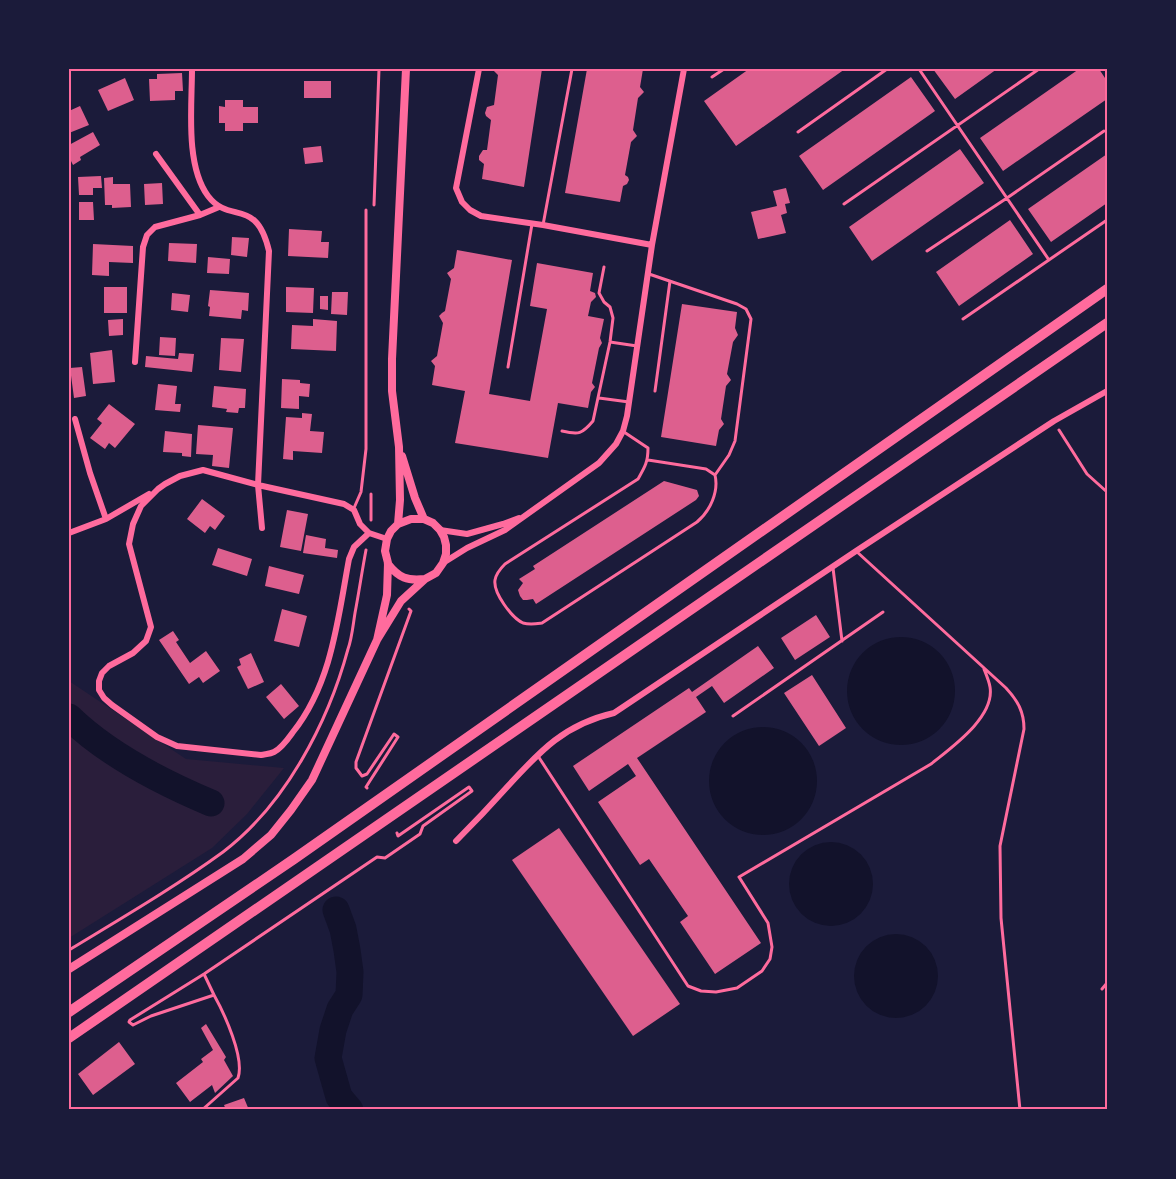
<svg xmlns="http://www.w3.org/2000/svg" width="1176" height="1179" font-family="'Alegreya Sans',sans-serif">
<rect width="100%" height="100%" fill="#1b1b3a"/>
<path fill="#2a1e3b" d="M69,681L186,759L284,768L247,814L212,848L69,938Z"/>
<path fill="#12122b" d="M847 691a54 54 0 1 1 108 0a54 54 0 1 1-108 0Z
M709 781a54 54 0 1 1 108 0a54 54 0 1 1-108 0Z
M789 884a42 42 0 1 1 84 0a42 42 0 1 1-84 0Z
M854 976a42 42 0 1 1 84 0a42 42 0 1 1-84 0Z"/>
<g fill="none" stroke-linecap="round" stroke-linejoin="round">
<path stroke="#12122b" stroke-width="27" d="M69,717C108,755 161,782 211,803
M336,910L343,929L347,950L350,972L349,995L340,1009L333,1030L328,1058L339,1097L350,1110"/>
</g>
<path fill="#dd5f8e" d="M492,69H542L524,187L482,179L484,164L479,160V156L483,150H487L491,120L486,116L485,113L487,107L494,105L498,75Z
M587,69H643L640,87L644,92L638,98L633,130L637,136L631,142L625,175L628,177L629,180L627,184L623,186L620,202L565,193Z
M749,69H845L736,146L704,101Z
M933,69H997L955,99Z
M1079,69H1099L1107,81V99L1003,171L980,138Z
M182,73L183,91H175V100L150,101L149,79H157V74Z
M911,77L935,111L823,190L799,156Z
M125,78L134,100L108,111L98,90Z
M304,81H331V98H304Z
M225,100H243V107H258V123H243V131H225V123H219V106L225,107Z
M80,106L89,125L69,133V111Z
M93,132L100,145L80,157L81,160L73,165L69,157V145Z
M321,146L323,162L305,164L303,148Z
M960,149L984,183L872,261L849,227Z
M1107,154V203L1051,242L1028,209Z
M101,176L102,188H93V195H79L78,177Z
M113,177V184H130L131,207L112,208V205H105L104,178Z
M162,183L163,204L145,205L144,184Z
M786,188L790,203L785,204L787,213L781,215L786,233L758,239L751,212L777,206L773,191Z
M79,202H93L94,220H79Z
M1010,220L1033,254L959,306L936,272Z
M289,229L322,231L321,242H329L328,258L288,256Z
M232,237L249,238L247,257L231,255Z
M169,243L197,244L196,263L168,261Z
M93,244L133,246V263L109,262V276L92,275Z
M457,250L512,260L489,394L530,401L547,309L530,306L537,263L593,273L590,291L595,293L596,297L591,302L588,316L604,319L600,338L602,343L599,348L592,383L595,387L591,392L588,408L558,403L548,458L455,443L465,391L432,385L435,366L431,361L437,356L443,323L439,316L442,313L445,311L451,279L447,273L454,268Z
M208,257L230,259L229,274L207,273Z
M104,287H127V313H104Z
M286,287L314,288L313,313L286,312Z
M210,290L249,293L248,311L242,310L241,319L209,316L210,307L208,306Z
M332,292H348L347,315L331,314Z
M172,293L190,295L188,312L171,310Z
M320,296H328V310L320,309Z
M682,304L737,312L735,328L738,335L733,342L727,374L731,380L726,386L721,419L724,424L719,430L716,446L661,437Z
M123,319V335L109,336L108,320Z
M313,319L337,321L336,351L291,349L292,325L313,326Z
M160,337L176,338L175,356L159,355Z
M221,338L244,339L241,372L219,370Z
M112,350L115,382L93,384L90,353Z
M179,353L194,354L192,372L145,367L146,356L178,359Z
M82,367L86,396L74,398L70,368Z
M282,379L300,380V383L310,384L309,397L299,396V409L281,408Z
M158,384L177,386L175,404H181L180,412L155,410Z
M214,386L246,389L245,408H239L238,413L226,412L227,409L212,407Z
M109,404L135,424L115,448L109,443L105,449L90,438L102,423L97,419Z
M302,413L312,414L310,431L324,432L322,453L293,451V460L283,459L286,417L302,418Z
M198,425L233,428L229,468L212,466L213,455L196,454Z
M165,431L192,434L191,457L182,456V453L163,452Z
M664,481L697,490L699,496L696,500L536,604L533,599L527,600H523L520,596L518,590L523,583L519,579L535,569L533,566Z
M202,499L225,516L215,530L210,526L205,533L187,519Z
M287,510L308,514L301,551L280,547Z
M306,535L326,539L325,548L338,550L337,558L303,553Z
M218,548L252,559L247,576L212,565Z
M269,566L304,575L299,594L265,586Z
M282,609L307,616L299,647L274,641Z
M816,615L830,637L795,660L781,638Z
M173,631L179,640L176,642L190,663L206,651L220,671L203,683L199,677L189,684L159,640Z
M758,646L774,668L724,703L712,686L696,697L706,712L637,758L761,943L715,974L680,922L688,916L649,859L640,865L598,802L636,776L628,764L589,791L573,766L689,688L692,692Z
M251,653L264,682L248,689L237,667L241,665L239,659Z
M812,675L846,728L819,746L784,693Z
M281,684L299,706L284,719L266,697Z
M559,828L680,1004L633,1036L512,860Z
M206,1024L226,1057L224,1060L233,1076L215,1093L212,1085L190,1102L176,1083L203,1062L201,1059L213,1050L201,1028Z
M119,1042L135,1064L93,1095L78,1074Z
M244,1098L249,1110H226L224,1105Z"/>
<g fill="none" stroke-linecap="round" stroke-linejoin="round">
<path stroke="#ff6b9d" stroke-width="3" d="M374,205L379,69
M1059,430L1087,474L1107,492
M371,494V520
M367,788L366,787L398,737L394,734L367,774L362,776L356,768V762L411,611L409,609
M69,950C120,919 175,887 223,852C285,805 328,723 348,649C352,638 353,625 355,613C359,592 362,571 366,550
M204,974L214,995
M1102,989L1107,983
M202,1110L238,1078C245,1058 224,1013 214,995L151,1016L133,1025L129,1022L130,1020L204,974L377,857L385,858L420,834L423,826L472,791L469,787L398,836L397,833"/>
<path stroke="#ff6b9d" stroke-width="3" d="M919,69L1049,260
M712,77L724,69
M798,132L887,69
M844,204L1039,69
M543,225L572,69
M927,251L1007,198L1104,131
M649,274L737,304L746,309L751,319L735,441L729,455L715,475
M963,319L1107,220
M610,342L637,346
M508,367L532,224
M655,391L670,281
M599,398L629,402
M562,431C579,435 582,434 593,421L610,342L613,318L610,307L604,302L599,293L604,267
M624,432L648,448C648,462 645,467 638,479L505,564C500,569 496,574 495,580C493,593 512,618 523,623C530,625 535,624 542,623L697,522C710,511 719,492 715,475L706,469L648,460
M354,508L361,492L366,449V210
M856,551L1006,688C1018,701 1024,712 1024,729L1000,846L1001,918L1020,1110
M833,568L842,641
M733,716L883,612
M538,756L688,986L701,991L716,992L737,988L762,971L770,959L772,947L768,923L739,877L931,764C952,747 995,717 990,687C989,681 986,674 984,669"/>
<path stroke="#ff6b9d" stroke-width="6" d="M192,69C192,106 185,165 208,196C230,225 256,196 269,251L258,485L262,528
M479,69L456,188L462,202L470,210L481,216L543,225L652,245
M156,154L200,215
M135,362L143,247L147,235L155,227L200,215L219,207
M75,419L90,473L106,519
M440,530L467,534L503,524L519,518
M69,533L106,519L149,494
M369,533L354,547L349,559C338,618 332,683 293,732C288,739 282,748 274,752C270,754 265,754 261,755L177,746L157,737L112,705L104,698L99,690V681L102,673L109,666L133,653L146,641L151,627L129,544L133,524L141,506L158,489L165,484L180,476L203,470L258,485L344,504L354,510L360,524L369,533L387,539
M443,563L467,548L505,530L599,463L616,444L623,431L627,416L652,245L684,69
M456,841C474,823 491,805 508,786C540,751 565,724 614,713L856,551L1054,421L1107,391"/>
<path stroke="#ff6b9d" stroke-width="8" d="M402,456L415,498L424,519
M398,524L400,500L399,447L392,391V359L406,69
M388,564C399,578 407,581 425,579
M69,969L243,859L271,835L291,810L312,780L377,640L401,601L425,579L436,573L443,563L446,554V545L444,537L440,530L433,523L424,519H411L398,524L391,531L387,539L385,551L388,563L387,595L377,640"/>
<path stroke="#ff6b9d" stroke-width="10" d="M69,1012L294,859L1107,289
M69,1038L1107,323"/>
</g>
<rect width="1176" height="1179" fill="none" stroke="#1b1b3a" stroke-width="141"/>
<rect x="70" y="70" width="1036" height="1038" fill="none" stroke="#ff6b9d" stroke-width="2"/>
</svg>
